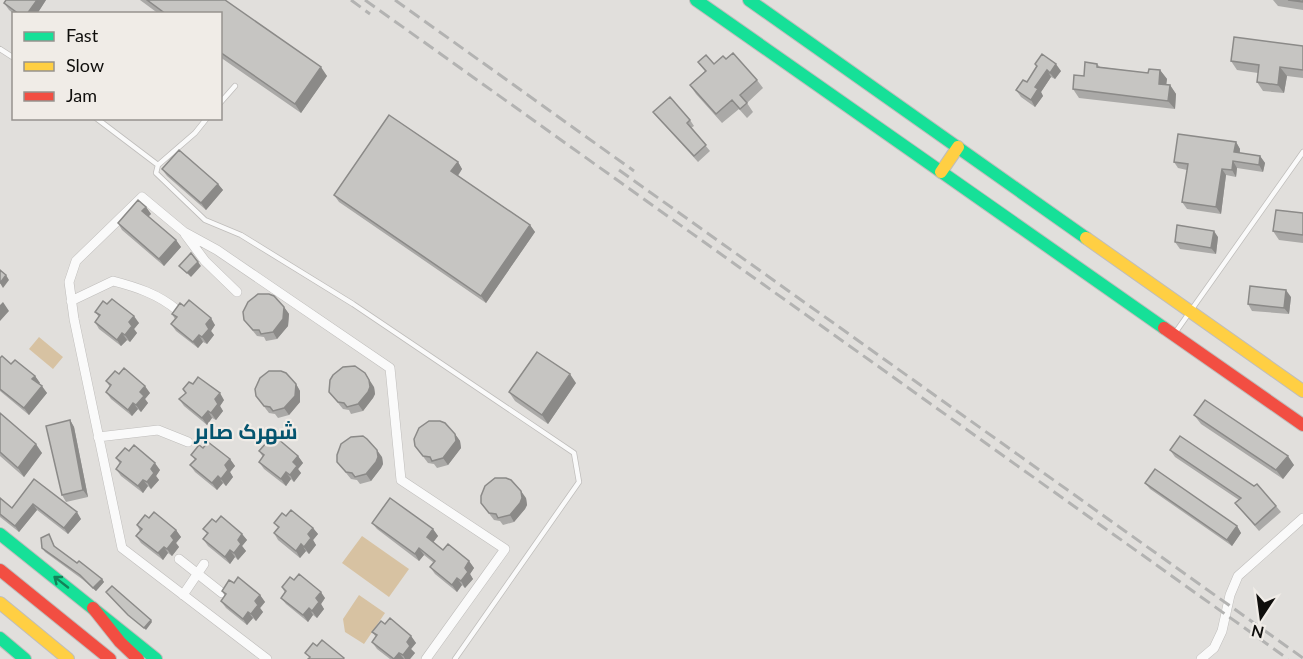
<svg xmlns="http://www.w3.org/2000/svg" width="1303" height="659" font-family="Lato,Cairo,sans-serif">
<rect width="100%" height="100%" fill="#e1dfdc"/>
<path fill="#d7c2a2" d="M39,337L63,357L53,369L29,349Z
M362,536L409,569L389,597L342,563Z
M359,595L385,613L364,644L345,632L343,619Z"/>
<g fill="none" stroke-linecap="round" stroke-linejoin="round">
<defs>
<path id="lane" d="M0,49L14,58
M220,103L235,86
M96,118L158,165
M207,118L195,133L158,165L156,173L205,220L241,235L353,304L574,453L579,482L455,659
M1175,333L1303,152"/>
<path id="street" d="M185,234L205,261L237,292
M71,301L113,281C136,287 158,294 177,310
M98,437L158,430L188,442
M179,559L222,593
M183,595L204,564
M267,659L122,548L74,319L69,282L76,261L142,197L184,232L217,250L390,368L401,480L505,549L426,659
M1201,659L1214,648L1222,631L1230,595L1238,576L1303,518"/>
<path id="fast" d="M696,0L1164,328
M749,0L1086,238
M0,534L156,659
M0,638L25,659"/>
<path id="slow" d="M941,172L958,147
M1086,238L1303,391
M0,603L68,659"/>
<path id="jam" d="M1164,328L1303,425
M0,570L110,659
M93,608L120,642L138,659"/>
</defs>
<use href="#lane" stroke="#bfbdbb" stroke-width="6"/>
<use href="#street" stroke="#bfbdbb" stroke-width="10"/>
<use href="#fast" stroke="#bfbdbb" stroke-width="14"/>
<use href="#slow" stroke="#bfbdbb" stroke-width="14"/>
<use href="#jam" stroke="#bfbdbb" stroke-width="14"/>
<use href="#lane" stroke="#fafafa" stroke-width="4.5"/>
<use href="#street" stroke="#fafafa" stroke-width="9"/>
<use href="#fast" stroke="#16e098" stroke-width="12"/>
<use href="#slow" stroke="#ffcf43" stroke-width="12"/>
<use href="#jam" stroke="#f24e42" stroke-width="12"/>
<path stroke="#b3b3b2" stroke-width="3" stroke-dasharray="12 6" stroke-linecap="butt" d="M351,0L370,14
M365,0L1288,659
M395,0L634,171
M619,170L1303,658"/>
</g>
<path fill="#aaa9a7" d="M6,0H46L37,14H14L9,10L4,3Z
M140,0H225L327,76L301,113L220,57V14H159Z
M1273,0H1303V10L1278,6Z
M1303,46V78L1287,76L1284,93L1263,91L1257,82L1258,73L1237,70L1231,61Z
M726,59L757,80L763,88L747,103L753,112L747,118L739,109L722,123L696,94L690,85L705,71L698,62L714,64Z
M1035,64L1061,71L1055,79L1051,77L1041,92L1043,96L1035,107L1021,97L1016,90L1027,82L1037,68Z
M1097,64L1100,67L1148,73L1160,70L1167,79L1166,85H1170L1176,94L1175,109L1079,98L1073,89L1084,76Z
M653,112L690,120L694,126L691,128L710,151L698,162L657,117Z
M1236,142L1240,149V153L1260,156L1265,163L1263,172L1237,168L1236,177L1226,175L1221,214L1187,209L1182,202L1187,170L1178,168L1174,162Z
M458,162L462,169L458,176L530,225L535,232L486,303L339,202L334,195Z
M162,169L218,184L223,190L206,210L167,176Z
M146,207L151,214L148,216L176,240L181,247L164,266L122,230L118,223Z
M1303,213V243L1279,240L1273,231Z
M1218,237L1216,254L1180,249L1175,242Z
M1291,297L1289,314L1252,311L1248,304Z
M107,304L139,323L134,329L137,333L130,342L127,340L121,346L99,329L95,322L99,317L95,312Z
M184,306L215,325L211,331L214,335L207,344L203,342L198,348L176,331L171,324L175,319L172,314Z
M284,307L289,314L288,326L277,339L266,341L264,337L257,336L244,320Z
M0,358L35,376L40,383L39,384L47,393L29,415L0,391Z
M119,374L150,393L145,399L148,403L141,412L138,409L132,416L111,399L106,392L110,387L106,381Z
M576,383L548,424L515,401L509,392Z
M296,384L300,391V402L289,415L278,418L275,414L269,413L256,396Z
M374,387L375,394L373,398L363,411L351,414L349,410L343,409L329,392Z
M179,399L224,400L220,406L223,411L216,420L212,418L207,425L184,406Z
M0,413L42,453L24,477L0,456Z
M1194,415L1294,465L1283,479L1201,424Z
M70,420L74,427L88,497L66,502L62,495Z
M455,434L460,441L461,448L448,465L437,468L434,464L428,463L415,446Z
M272,444L298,456L303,463L298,469L301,473L294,482L291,479L286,486L264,469L259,462L263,457L259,451Z
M203,448L230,459L235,466L230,472L233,477L226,486L223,483L217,490L195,472L190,465L195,460L191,455Z
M1170,450L1276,506L1281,512L1259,531L1235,503L1239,500L1175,457Z
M129,451L160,470L156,476L159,480L151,489L148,486L143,493L121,476L116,469L120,464L116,458Z
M382,457L383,464L381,468L371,481L360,484L357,480L351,479L337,462Z
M34,479L81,519L68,534L37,510L19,532L0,517V498L12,508Z
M1145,483L1237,526L1241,533L1232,546L1150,489Z
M526,498L527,505L525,509L514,522L503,525L500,521L494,520L481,503Z
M286,516L313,528L318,534L313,540L316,545L309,554L306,551L300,558L278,540L274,533L278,528L274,523Z
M149,518L176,530L181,537L176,543L179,547L172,556L168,553L163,560L141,543L136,536L140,531L137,525Z
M216,522L242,534L247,540L242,546L246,551L238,560L235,557L230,564L208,546L203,539L207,534L203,529Z
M372,523L433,529L438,536L433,542L443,550L469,561L474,568L470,574L473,579L465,588L462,585L457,592L435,574L430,567L434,563L424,555L419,561L377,529Z
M49,534L55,547L77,563L102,579L104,582L96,591L82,579L45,552L42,548Z
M294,580L325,598L321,604L324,609L317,618L313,615L308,622L286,604L281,598L285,593L282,587Z
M234,583L260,595L265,602L260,608L263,612L256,621L253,618L247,625L226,608L221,601L225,596L222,591Z
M385,624L411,636L416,643L411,649L415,653L410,659H390L377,649L372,642L376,637L372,632Z"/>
<path fill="#8b8a88" d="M37,0H46L37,14H27Z
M1056,64L1061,71L1055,79L1050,73Z
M321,67L327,76L301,113L295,104Z
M1280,67L1287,76L1284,93L1278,85Z
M1047,70L1051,77L1041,92L1043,96L1035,107L1031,100L1035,87Z
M1160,70L1167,79L1165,93L1159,84Z
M1170,85L1176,94L1175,109L1168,101Z
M1236,142L1240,149L1239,159L1234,152Z
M1260,156L1265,163L1263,172L1259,165Z
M1233,161L1237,168L1236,177L1232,170Z
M458,162L462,169L456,178L451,171Z
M1222,169L1226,175L1221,214L1216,207Z
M218,184L223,190L206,210L201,203Z
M146,207L151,214L147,218L142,211Z
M530,225L535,232L486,303L481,296Z
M1214,231L1218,237L1216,254L1211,248Z
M176,240L181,247L164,266L159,259Z
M198,262L201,266L191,277L187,273Z
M6,275L9,280L3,288L0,283Z
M1286,290L1291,297L1289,314L1284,308Z
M3,302L9,311L0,321V305Z
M284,307L289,314L288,326L277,339L273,332Z
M134,316L139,323L134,329L137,333L130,342L125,335L129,322Z
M211,318L215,325L211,331L214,335L207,344L202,337L206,324Z
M122,333L127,340L121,346L117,340Z
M199,335L203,342L198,348L193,342Z
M365,373L374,387L375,394L373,398L363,411L358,404Z
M570,374L576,383L548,424L542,415Z
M35,376L40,383L37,385L32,379Z
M296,384L300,391V402L289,415L284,408Z
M42,386L47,393L29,415L24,408Z
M145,386L150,393L145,399L148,403L141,412L136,405L140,392Z
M220,393L224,400L220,406L223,411L216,420L211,413L215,399Z
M133,403L138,409L132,416L128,410Z
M208,411L212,418L207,425L202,418Z
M70,420L74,427L88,497L83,490Z
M455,434L460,441L461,448L448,465L443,458Z
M36,444L42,453L24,477L18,468Z
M377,450L382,457L383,464L381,468L371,481L366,474Z
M298,456L303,463L298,469L301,473L294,482L290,475L293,462Z
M1288,456L1294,465L1283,479L1276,470Z
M230,459L235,466L230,472L233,477L226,486L221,479L225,465Z
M155,463L160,470L156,476L159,480L151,489L147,482L151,469Z
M286,472L291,479L286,486L281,479Z
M218,476L223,483L217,490L212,483Z
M143,480L148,486L143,493L138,486Z
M521,491L526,498L527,505L525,509L514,522L510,515Z
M33,504L37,510L19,532L15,526Z
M77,512L81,519L68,534L64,528Z
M1237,526L1241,533L1232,546L1227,540Z
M313,528L318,534L313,540L316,545L309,554L304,547L308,534Z
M433,529L438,536L432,544L427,537Z
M176,530L181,537L176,543L179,547L172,556L167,549L171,536Z
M242,534L247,540L242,546L246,551L238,560L234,553L238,540Z
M301,544L306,551L300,558L296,551Z
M164,547L168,553L163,560L158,553Z
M419,548L424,555L419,561L415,554Z
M230,550L235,557L230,564L225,557Z
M469,561L474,568L470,574L473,579L465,588L461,581L465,568Z
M457,578L462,585L457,592L452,585Z
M102,579L104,582L96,591L93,588Z
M321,592L325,598L321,604L324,609L317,618L312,611L316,598Z
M260,595L265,602L260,608L263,612L256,621L251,614L255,601Z
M309,608L313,615L308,622L303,615Z
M248,612L253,618L247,625L243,619Z
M151,620L152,622L146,630L144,628Z
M411,636L416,643L411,649L415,653L410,659H405L403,655L407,642Z
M399,653L404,659H394Z"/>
<path fill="#c6c5c2" stroke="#8b8a88" stroke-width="1.5" d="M6,0H37L27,14H19L4,3Z
M147,0H225L321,67L295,104L220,52V14H166Z
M1288,0H1303V2Z
M1234,37L1303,46V70L1280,67L1278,85L1257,82L1259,65L1231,61Z
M733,53L757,80L740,95L747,103L740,109L732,100L716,114L690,85L706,71L698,62L706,55L714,64L723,56L726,59Z
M1042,54L1056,64L1050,73L1047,70L1035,87L1038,89L1031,100L1016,90L1023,80L1027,82L1037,66L1035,64Z
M1085,62L1097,64V67L1148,73L1149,69L1160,70L1159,84L1170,85L1168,101L1073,89L1074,75L1084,76Z
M670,97L690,120L687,123L706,145L694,156L653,112Z
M389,115L458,162L451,171L530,225L481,296L334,195Z
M1178,134L1236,142L1234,152L1260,156L1259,165L1233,161L1232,170L1222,169L1216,207L1182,202L1188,164L1174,162Z
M179,150L218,184L201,203L162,169Z
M138,200L146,207L142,211L176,240L159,259L118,223Z
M1276,210L1303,213V235L1273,231Z
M1177,225L1214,231L1211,248L1175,242Z
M191,253L198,262L187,273L179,266Z
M0,270L6,275L0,283Z
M1250,286L1286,290L1284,308L1248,304Z
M258,294H269L274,296L284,307L283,319L273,332L261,334L259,330H253L244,320L243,312L248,302Z
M112,299L134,316L129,322L132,326L125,335L122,333L117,340L95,322L100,315L95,312L103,301L107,304Z
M189,300L211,318L206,324L209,329L202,337L199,335L193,342L171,324L177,317L172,314L180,303L184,306Z
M537,352L570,374L542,415L509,392Z
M2,356L11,364L15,360L35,376L32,379L42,386L24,408L0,389V358Z
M355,366L365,373L369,380L370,387L368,392L358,404L347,407L344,403L338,402L329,392L330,380L333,375L343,367Z
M124,368L145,386L140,392L144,396L136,405L133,403L128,410L106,392L111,385L106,381L115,371L119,374Z
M269,371H281L286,373L296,384L295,396L284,408L273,411L270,407L264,406L256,396L255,389L260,378Z
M198,377L220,393L215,399L218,404L211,413L208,411L202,418L179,399L186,393L183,389L189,382L193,384Z
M1205,400L1288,456L1276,470L1194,415Z
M0,413L36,444L18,468L0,452Z
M70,420L83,490L62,495L46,426Z
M429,421H440L445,423L455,434L456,441L443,458L432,461L430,457L423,456L415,446L414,439L419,428Z
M363,436L367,439L377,450L378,457L376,462L366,474L355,477L352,473L346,472L337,462V455L341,444L351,437Z
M1180,436L1254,486L1257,484L1276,506L1255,525L1235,503L1241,498L1170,450Z
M277,438L298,456L293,462L297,466L290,475L286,472L281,479L259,462L264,455L259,451L268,441L272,444Z
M208,442L230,459L225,465L228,470L221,479L218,476L212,483L190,465L196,459L191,455L199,445L203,448Z
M134,445L155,463L151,469L154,473L147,482L143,480L138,486L116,469L121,462L116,458L125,448L129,451Z
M1155,469L1237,526L1227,540L1145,483Z
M495,478H506L511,480L521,491L522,498L520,503L510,515L498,518L496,514L489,513L481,503V496L485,486Z
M34,479L77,512L64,528L33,504L15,526L0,514V498L12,508Z
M390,498L433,529L427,537L443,550L448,544L469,561L465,568L468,572L461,581L457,578L452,585L430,567L435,561L419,548L415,554L372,523Z
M291,510L313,528L308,534L311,538L304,547L301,544L296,551L274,533L279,527L274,523L282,513L286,516Z
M154,512L176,530L171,536L174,540L167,549L164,547L158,553L136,536L142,529L137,525L145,515L149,518Z
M221,516L242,534L238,540L241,544L234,553L230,550L225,557L203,539L208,533L203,529L212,519L216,522Z
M49,534L54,546L77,563L79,561L102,579L93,588L80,575L42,548L41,538Z
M299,574L321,592L316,598L319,602L312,611L309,608L303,615L281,598L286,591L282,587L290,577L294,580Z
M238,577L260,595L255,601L258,605L251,614L248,612L243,619L221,601L226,594L222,591L229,580L234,583Z
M112,586L151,620L144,628L128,615L106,592Z
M390,618L411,636L407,642L410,646L403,655L399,653L394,659L372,642L377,635L372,632L381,621L385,624Z
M322,640L344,658L343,659H308L310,657L305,653L313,643L317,646Z"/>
<defs><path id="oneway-shaft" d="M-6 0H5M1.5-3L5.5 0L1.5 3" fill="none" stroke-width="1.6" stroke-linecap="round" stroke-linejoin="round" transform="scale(1.5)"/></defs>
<use stroke="#138259" href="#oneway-shaft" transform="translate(61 582) rotate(-142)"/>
<g text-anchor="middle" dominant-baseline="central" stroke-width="4.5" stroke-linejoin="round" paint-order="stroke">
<g font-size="21" font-weight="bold" fill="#04546f" stroke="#f0ece7">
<text x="246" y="430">شهرک صابر</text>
</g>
</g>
<rect x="12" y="12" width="210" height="108" fill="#f0ece7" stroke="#96938f" stroke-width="1.5"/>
<rect x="24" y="32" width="30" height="9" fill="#16e098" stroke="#96938f" stroke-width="1.5"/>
<text x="66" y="42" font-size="18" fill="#0f0e0c">Fast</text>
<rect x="24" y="62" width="30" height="9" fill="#ffcf43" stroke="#96938f" stroke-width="1.5"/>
<text x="66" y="72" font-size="18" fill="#0f0e0c">Slow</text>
<rect x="24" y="92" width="30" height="9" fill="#f24e42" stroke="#96938f" stroke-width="1.5"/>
<text x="66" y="102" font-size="18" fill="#0f0e0c">Jam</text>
<g transform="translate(1261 617) rotate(193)" stroke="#f0ece7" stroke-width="4.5" paint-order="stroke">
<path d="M0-4.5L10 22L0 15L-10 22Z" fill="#0f0e0c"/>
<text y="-9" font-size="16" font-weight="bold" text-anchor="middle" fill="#0f0e0c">N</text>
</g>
</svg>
